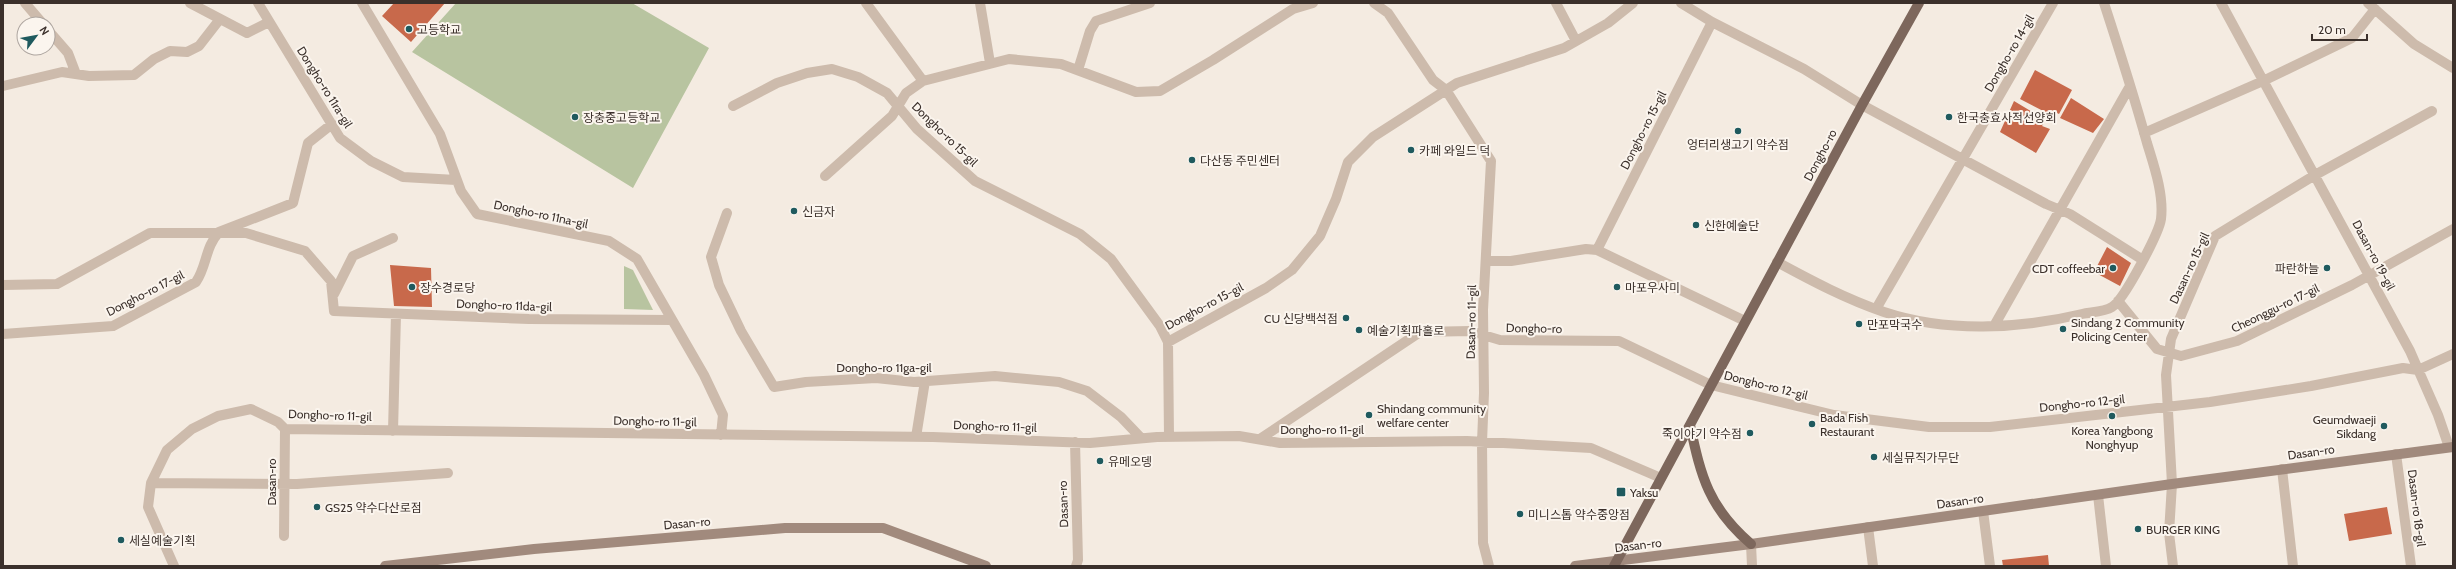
<svg xmlns="http://www.w3.org/2000/svg" width="2456" height="569" font-family="Cabin,'Noto Sans KR',sans-serif">
<rect width="100%" height="100%" fill="#f4ebe1"/>
<path fill="#b8c4a0" d="M456,3H632L709,48L633,188L412,52Z
M624,266L633,270L653,310L624,309Z"/>
<path fill="#c8694b" d="M394,3H445L411,42L382,16Z
M2035,70L2072,90L2059,114L2051,110L2049,114L2020,99Z
M2071,98L2104,119L2093,133L2060,118Z
M2014,101L2046,120L2042,126L2050,129L2036,153L2000,132Z
M2107,247L2131,263L2120,286L2094,272Z
M390,265L431,268L432,307L394,306Z
M2387,507L2392,534L2349,541L2344,514Z
M2048,555L2049,566H2003L2002,560Z"/>
<g fill="none" stroke-linecap="round" stroke-linejoin="round">
<path stroke="#cdbbac" stroke-width="10" d="M25,3L43,24
M190,3L247,33L269,22
M258,3L340,138L371,161L403,177L456,180
M362,3L440,134L461,191L477,214L609,241L637,259L704,375L723,415L721,435
M866,3L923,81
M980,3L990,63
M1374,3L1388,13L1433,80L1446,90L1491,161L1483,310L1484,393L1482,442L1483,543L1489,566
M1556,3L1576,41
M1681,3L1712,22L1804,69L1862,105L2046,204L2070,214L2143,260
M2221,3L2410,351L2438,415L2449,447
M2368,3L2414,44L2453,68
M48,30L68,53L76,74
M1078,70L1090,31L1096,21L1150,3
M3,86L62,72L89,76L134,75L154,59L170,51L187,52L199,46L220,19
M733,106L777,83L807,73L832,69L858,77L887,93L917,129L975,181L1080,234L1111,259L1160,326L1168,342L1169,437
M2144,133L2263,81L2352,38L2375,9
M825,176L892,116L906,93L923,81L1009,59L1061,64L1136,92L1160,91L1213,60L1293,9L1313,3
M727,213L711,257L719,285L741,331L774,387L806,382L876,378L914,382L995,376L1059,382L1087,391L1121,417L1141,438
M1597,250L1712,22
M1486,261H1511L1586,249L1597,250L1745,321
M1777,262C1812,281 1846,299 1884,312C1947,333 2019,329 2082,314C2091,312 2104,312 2112,307C2124,300 2159,233 2161,219C2164,194 2154,166 2147,143C2134,96 2119,49 2104,3
M3,285L57,284L150,233H246L305,251L331,281L334,311L529,319L672,320
M334,294L353,256L393,238
M2118,301L2157,349L2181,356L2237,341L2352,285L2453,229
M1876,309L2053,3
M1994,326L2130,86
M3,334L113,326L196,282C207,266 205,247 219,232L293,203L308,143L332,124
M1168,342L1266,288L1292,270L1320,236L1336,199L1348,162L1373,137L1457,83L1564,48L1608,23L1633,3
M393,431L396,314
M916,437L925,381
M1260,439L1420,332L1470,331L1500,340L1619,341L1711,385L1834,415L1929,427H1990L2210,402L2311,386L2403,368L2418,370L2453,354
M1075,442L1078,560L1076,566
M2396,454L2411,566
M2282,469L2293,566
M151,483L297,484L448,473
M2098,495L2106,566
M1983,511L1990,566
M1868,527L1873,566
M284,536L285,429
M1751,544L1752,566
M174,566L148,507L151,483L167,450L192,429L218,416L251,409L278,422L285,429L933,437L1090,443L1157,437L1239,436L1280,443L1467,441L1591,448L1661,478
M2173,566L2169,533L2172,484L2166,375L2171,339L2215,236L2315,175L2432,111"/>
<path stroke="#a18a7d" stroke-width="10" d="M385,566L534,549L785,528H883L986,566
M1575,566L1751,544L2172,484L2453,447"/>
<path stroke="#7d675c" stroke-width="10" d="M1690,425C1701,477 1709,508 1751,544
M1614,566L1862,105L1919,3"/>
</g>
<g fill="#1f5a5e" stroke="#fbf5ee" stroke-width="1.5">
<circle cx="409" cy="29" r="4"/>
<circle cx="575" cy="117" r="4"/>
<circle cx="1949" cy="117" r="4"/>
<circle cx="1738" cy="131" r="4"/>
<circle cx="1411" cy="150" r="4"/>
<circle cx="1192" cy="160" r="4"/>
<circle cx="794" cy="211" r="4"/>
<circle cx="1696" cy="225" r="4"/>
<circle cx="2113" cy="268" r="4"/>
<circle cx="2327" cy="268" r="4"/>
<circle cx="412" cy="287" r="4"/>
<circle cx="1617" cy="287" r="4"/>
<circle cx="1346" cy="318" r="4"/>
<circle cx="1859" cy="324" r="4"/>
<circle cx="2063" cy="329" r="4"/>
<circle cx="1359" cy="330" r="4"/>
<circle cx="1369" cy="415" r="4"/>
<circle cx="2112" cy="416" r="4"/>
<circle cx="1812" cy="424" r="4"/>
<circle cx="2384" cy="426" r="4"/>
<circle cx="1750" cy="433" r="4"/>
<circle cx="1874" cy="457" r="4"/>
<circle cx="1100" cy="461" r="4"/>
<rect x="1616" y="487" width="10" height="10" rx="2"/>
<circle cx="317" cy="507" r="4"/>
<circle cx="1520" cy="514" r="4"/>
<circle cx="2138" cy="529" r="4"/>
<circle cx="121" cy="540" r="4"/>
</g>
<g text-anchor="middle" dominant-baseline="central" stroke-width="4" stroke-linejoin="round" paint-order="stroke">
<g font-size="12" fill="#3b302b" stroke="#fbf5ee" text-anchor="start">
<text x="417" y="29">고등학교</text>
<text x="583" y="117">장충중고등학교</text>
<text x="1957" y="117">한국충효사적선양회</text>
<text x="1738" y="144" text-anchor="middle">엉터리생고기 약수점</text>
<text x="1419" y="150">카페 와일드 덕</text>
<text x="1200" y="160">다산동 주민센터</text>
<text x="802" y="211">신금자</text>
<text x="1704" y="225">신한예술단</text>
<text x="2105" y="268" text-anchor="end">CDT coffeebar</text>
<text x="2319" y="268" text-anchor="end">파란하늘</text>
<text x="420" y="287">장수경로당</text>
<text x="1625" y="287">마포우사미</text>
<text x="1338" y="318" text-anchor="end">CU 신당백석점</text>
<text x="2071" y="322">Sindang 2 Community<tspan x="2071" dy="14">Policing Center</tspan></text>
<text x="1867" y="324">만포막국수</text>
<text x="1367" y="330">예술기획파홀로</text>
<text x="1377" y="408">Shindang community<tspan x="1377" dy="14">welfare center</tspan></text>
<text x="1820" y="417">Bada Fish<tspan x="1820" dy="14">Restaurant</tspan></text>
<text x="2376" y="419" text-anchor="end">Geumdwaeji<tspan x="2376" dy="14">Sikdang</tspan></text>
<text x="2112" y="430" text-anchor="middle">Korea Yangbong<tspan x="2112" dy="14">Nonghyup</tspan></text>
<text x="1742" y="433" text-anchor="end">죽이야기 약수점</text>
<text x="1882" y="457">세실뮤직가무단</text>
<text x="1108" y="461">유메오뎅</text>
<text x="1630" y="492">Yaksu</text>
<text x="325" y="507">GS25 약수다산로점</text>
<text x="1528" y="514">미니스톱 약수중앙점</text>
<text x="2146" y="529">BURGER KING</text>
<text x="129" y="540">세실예술기획</text>
</g>
<g font-size="12" fill="#3b302b" stroke="#fbf5ee">
<text transform="translate(2009 53) rotate(-60)">Dongho-ro 14-gil</text>
<text transform="translate(325 87) rotate(58)">Dongho-ro 11ra-gil</text>
<text transform="translate(1643 130) rotate(-63)">Dongho-ro 15-gil</text>
<text transform="translate(945 134) rotate(44)">Dongho-ro 15-gil</text>
<text transform="translate(1820 155) rotate(-62)">Dongho-ro</text>
<text transform="translate(541 214) rotate(12)">Dongho-ro 11na-gil</text>
<text transform="translate(2374 255) rotate(62)">Dasan-ro 19-gil</text>
<text transform="translate(2189 268) rotate(-65)">Dasan-ro 15-gil</text>
<text transform="translate(145 293) rotate(-27)">Dongho-ro 17-gil</text>
<text transform="translate(504 305) rotate(2)">Dongho-ro 11da-gil</text>
<text transform="translate(1204 306) rotate(-28)">Dongho-ro 15-gil</text>
<text transform="translate(2275 308) rotate(-26)">Cheonggu-ro 17-gil</text>
<text transform="translate(1471 322) rotate(-89)">Dasan-ro 11-gil</text>
<text transform="translate(1534 328) rotate(1)">Dongho-ro</text>
<text x="884" y="367">Dongho-ro 11ga-gil</text>
<text transform="translate(1766 385) rotate(14)">Dongho-ro 12-gil</text>
<text transform="translate(2082 403) rotate(-6)">Dongho-ro 12-gil</text>
<text transform="translate(330 415) rotate(2)">Dongho-ro 11-gil</text>
<text transform="translate(655 421) rotate(1)">Dongho-ro 11-gil</text>
<text transform="translate(995 426) rotate(2)">Dongho-ro 11-gil</text>
<text x="1322" y="429">Dongho-ro 11-gil</text>
<text transform="translate(2311 452) rotate(-8)">Dasan-ro</text>
<text transform="translate(271 482) rotate(-90)">Dasan-ro</text>
<text transform="translate(1960 501) rotate(-8)">Dasan-ro</text>
<text transform="translate(1063 504) rotate(-92)">Dasan-ro</text>
<text transform="translate(2417 508) rotate(83)">Dasan-ro 18-gil</text>
<text transform="translate(687 523) rotate(-5)">Dasan-ro</text>
<text transform="translate(1638 545) rotate(-7)">Dasan-ro</text>
</g>
</g>
<rect width="2456" height="569" fill="none" stroke="#3b302b" stroke-width="8"/>
<g transform="translate(36 36) rotate(58)"><circle r="19" fill="#fbf5ee" stroke="#aea6a0"/>
<path d="M0-3L7 15L0 10L-7 15Z" fill="#1f5a5e"/>
<text y="-6" font-size="11" font-weight="bold" text-anchor="middle" fill="#3b302b">N</text>
</g>
<path d="M2312 34v6h55v-6" fill="none" stroke="#3b302b" stroke-width="2"/>
<text x="2318" y="34" font-size="12" fill="#3b302b" stroke="#fbf5ee" stroke-width="3" paint-order="stroke">20 m</text>
</svg>
